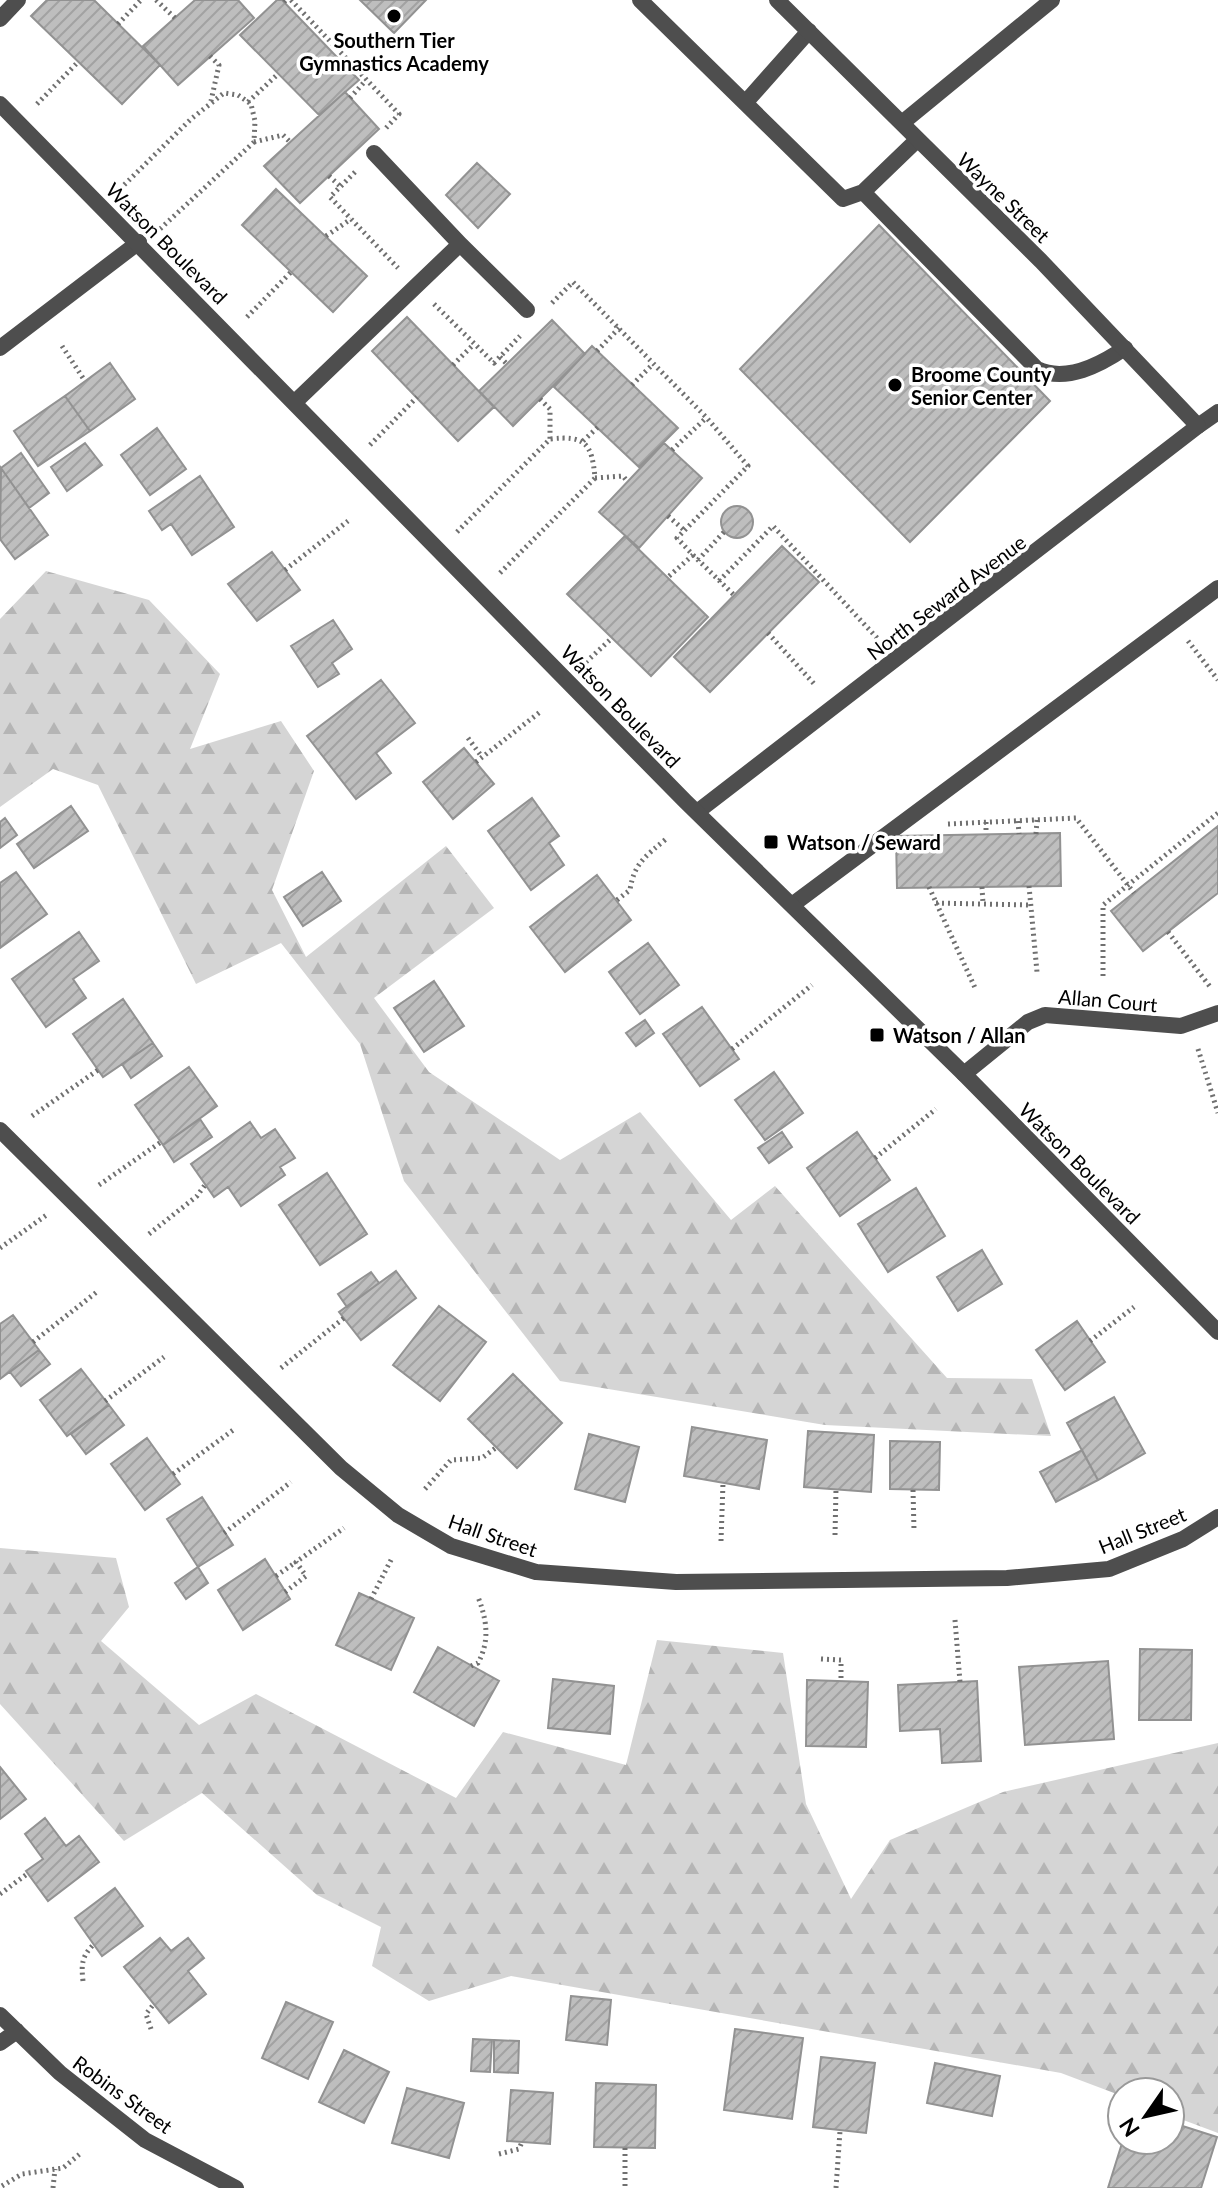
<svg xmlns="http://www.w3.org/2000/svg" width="1218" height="2188" font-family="Lato,sans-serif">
<defs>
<pattern id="forest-firs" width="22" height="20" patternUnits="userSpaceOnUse" patternTransform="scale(2)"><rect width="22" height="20" fill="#d5d5d5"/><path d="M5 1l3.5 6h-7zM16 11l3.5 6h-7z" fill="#b5b5b5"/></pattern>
<pattern id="building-hatch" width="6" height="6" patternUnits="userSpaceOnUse" patternTransform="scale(2)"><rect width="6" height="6" fill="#bebebe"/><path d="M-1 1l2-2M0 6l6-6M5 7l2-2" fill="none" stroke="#a2a2a2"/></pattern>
</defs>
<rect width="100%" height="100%" fill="#fff"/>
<path fill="url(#forest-firs)" d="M46,571L149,600L220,674L190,749L281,721L314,771L272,890L306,957L446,846L494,908L374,998L429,1072L560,1160L640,1112L731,1220L775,1186L947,1378L1032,1379L1051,1436L825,1425L560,1381L404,1181L360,1044L281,943L196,984L98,785L53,769L0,807V619Z
M0,1548L116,1558L129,1607L101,1641L199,1725L256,1694L456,1798L503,1732L626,1765L657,1640L783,1653L806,1804L851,1899L890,1840L1003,1792L1218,1743V2133L1170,2115V2092H1122V2096L1061,2073L511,1976L429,2001L372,1966L381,1927L317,1895L202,1793L124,1841L0,1704Z"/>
<path fill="url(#building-hatch)" stroke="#929292" stroke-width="2" d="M47,0H94L160,65L122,104L31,16Z
M195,0H238L254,18L178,85L143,46Z
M277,0H282L359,80L319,115L240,35Z
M360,0H426L394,33Z
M345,92L379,129L300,203L264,166Z
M477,163L510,194L478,228L446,195Z
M276,189L367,276L333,312L242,225Z
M879,225L1050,401L910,542L740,369Z
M407,317L494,407L458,441L372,351Z
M552,320L585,354L513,426L479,391Z
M592,346L678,428L639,467L554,387Z
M110,363L135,399L90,431L65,396Z
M65,396L90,431L38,466L14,431Z
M157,428L186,469L150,495L121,455Z
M85,443L102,465L67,491L51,467Z
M664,443L702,478L639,548L599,512Z
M21,453L49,493L29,508L1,468Z
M1,468L48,535L15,559L0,539Z
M200,476L234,527L192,555L171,524L162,530L149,511Z
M721 522a16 16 0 1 1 32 0a16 16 0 1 1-32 0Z
M625,536L708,617L651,676L567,594Z
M782,546L819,582L710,692L674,657Z
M272,552L300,590L257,621L228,584Z
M333,620L352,649L332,663L339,674L318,687L291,646Z
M381,680L415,723L376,753L391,773L356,799L307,736Z
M464,748L494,784L453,819L423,782Z
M532,798L559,836L549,843L564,865L531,890L488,831Z
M71,806L88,831L34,868L17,844Z
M5,818L17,835L0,848V822Z
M1218,826V893L1143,951L1111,911Z
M1060,833L1061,886L897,888L896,836Z
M16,872L47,914L0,948V883Z
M322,872L341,901L303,926L284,897Z
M597,875L631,920L565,972L530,927Z
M79,932L99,961L73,979L86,998L46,1027L12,979Z
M648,943L679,985L640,1014L609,972Z
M434,981L464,1026L424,1052L394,1008Z
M123,999L153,1043L103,1077L73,1034Z
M702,1007L739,1059L700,1086L663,1034Z
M645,1020L654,1033L636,1046L626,1033Z
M153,1043L162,1056L131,1078L122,1064Z
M189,1067L217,1106L163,1145L135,1105Z
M774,1072L803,1113L765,1140L735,1100Z
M200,1119L212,1137L174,1162L163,1145Z
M250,1122L261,1138L275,1129L295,1158L280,1167L285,1175L241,1206L228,1187L214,1197L191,1164Z
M782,1132L792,1147L769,1163L758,1148Z
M857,1132L890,1180L840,1216L807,1168Z
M327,1173L367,1234L320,1265L279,1205Z
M916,1188L945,1236L888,1272L858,1224Z
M982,1250L1002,1284L958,1311L937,1277Z
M396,1271L416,1298L361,1340L339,1312Z
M371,1272L379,1283L347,1307L338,1294Z
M439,1306L486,1342L440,1401L393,1365Z
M13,1315L39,1350L0,1379V1324Z
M1077,1321L1105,1362L1065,1390L1036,1350Z
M39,1350L50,1364L21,1386L10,1372Z
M81,1369L109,1405L67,1436L40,1400Z
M513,1374L562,1423L517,1468L468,1419Z
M1114,1397L1145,1453L1098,1480L1067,1423Z
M109,1405L124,1425L86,1454L71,1434Z
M692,1427L767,1440L759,1489L684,1476Z
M808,1431L874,1435L871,1492L804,1487Z
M589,1434L639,1447L625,1502L575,1489Z
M147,1438L180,1484L145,1510L111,1464Z
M890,1441L940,1442L939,1490L890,1489Z
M1082,1450L1098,1480L1056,1502L1040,1472Z
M202,1497L233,1545L198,1567L167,1519Z
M265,1559L290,1599L243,1630L218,1590Z
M198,1567L208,1583L186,1599L175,1583Z
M359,1593L414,1618L391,1670L336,1645Z
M438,1647L499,1681L474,1726L414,1692Z
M1140,1649L1192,1650L1191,1720H1139Z
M1108,1661L1114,1739L1025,1745L1019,1667Z
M553,1679L614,1686L610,1734L548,1728Z
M807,1680L868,1682L866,1747L806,1746Z
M977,1681L981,1761L942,1763L940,1729L900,1731L898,1685Z
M0,1767L26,1799L0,1819Z
M45,1818L66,1846L79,1836L99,1862L48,1901L26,1871L43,1859L25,1834Z
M115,1888L143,1926L102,1956L75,1918Z
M160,1938L171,1951L188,1938L204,1958L188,1971L206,1994L169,2023L124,1967Z
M571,1996L611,2000L607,2045L566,2040Z
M286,2002L333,2022L308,2079L262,2058Z
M735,2029L803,2038L792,2119L724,2110Z
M473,2039L492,2040L490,2072L471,2071Z
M494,2040L519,2041L518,2073L494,2072Z
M344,2050L389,2072L364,2123L319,2102Z
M821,2057L875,2063L866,2133L813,2127Z
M935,2063L1000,2076L992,2116L927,2103Z
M596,2083L656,2085L655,2148L594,2147Z
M407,2088L464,2103L449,2158L392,2143Z
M511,2090L553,2093L550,2144L507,2141Z
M1170,2122L1217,2137L1201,2188H1108L1123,2140H1170Z"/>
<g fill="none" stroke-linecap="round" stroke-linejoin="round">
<path stroke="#707070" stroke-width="5" stroke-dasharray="2 4" stroke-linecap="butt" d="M156,0L175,18
M291,0L399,114L386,128
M284,2L286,0
M118,24L141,0
M210,56L219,65L211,101
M350,98L366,80
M248,102L278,74
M37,104L78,62
M254,142L283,135L290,142
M355,172L330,197L398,268
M329,176L340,186
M120,189L191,119L224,93L238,95L251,104L255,121L254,142L160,229
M326,236L351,219
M552,303L573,282L706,417L748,466L677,538L693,555L668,577
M434,304L494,363L520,336
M247,317L291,272
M62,346L85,381
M597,351L619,328
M500,357L507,364
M453,365L474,344
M632,385L653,364
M540,399L550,409V439
M583,441L598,427
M370,445L417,397
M672,450L706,418
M595,478L623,476L627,481
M668,516L684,530
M457,532L550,439C586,435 592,444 595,478L499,574
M693,555L734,595
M698,560L724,532
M285,570L348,521
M719,581L773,526L878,639
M768,633L816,686
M1188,641L1218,680
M586,662L612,638
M468,738L482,757
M476,762L540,712
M1018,821L1019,834
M986,822V834
M948,824L1076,818L1134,893
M1036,834L1037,820
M1029,886L1037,972
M929,887L976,990
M982,887L983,904
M617,900L630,890C634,863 646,856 666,839
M936,903L1031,905
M1168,932L1211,988
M1103,976V905L1218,813
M732,1049L812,985
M1198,1049L1218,1113
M32,1116L98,1070
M875,1158L936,1109
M99,1185L161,1142
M149,1234L197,1196L205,1185
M0,1248L48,1214
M1090,1341L1134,1307
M33,1342L98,1291
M281,1368L344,1318
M105,1401L164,1357
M173,1474L236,1428
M425,1489L451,1460L482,1458L497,1447
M913,1490L914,1530
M224,1533L291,1482
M835,1535L836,1489
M721,1541L723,1483
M276,1576L296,1562
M285,1592L306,1576L296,1562L344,1528
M371,1599L392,1558
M955,1620L960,1682
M821,1659L841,1660V1682
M471,1666L478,1663C490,1641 487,1620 478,1597
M0,1894L27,1874
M83,1981C81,1964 82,1956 94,1944
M151,2029L146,2014L153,2005
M625,2148V2188
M499,2154L519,2149L522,2142
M2,2186L22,2174L63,2168L81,2153
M53,2188L55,2169
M836,2188L840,2131"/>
<path stroke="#4e4e4e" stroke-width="16" d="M640,0L843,199L863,192L917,140
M0,19L18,0
M745,103L809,31
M902,123L1052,0
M863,192L1037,369C1066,383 1100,365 1125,348
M460,244L527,310
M295,402L460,244L374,153
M1198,426L1218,412
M792,905L1218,588"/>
<path stroke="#4e4e4e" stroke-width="16" d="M0,348L139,242
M697,812L1198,426L1041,261L777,0
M964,1074L1028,1022L1045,1015L1181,1026L1218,1013
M0,1130L341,1468L398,1515L451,1546L536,1572L676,1582L1007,1578L1109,1569L1183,1539L1218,1517
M0,2015L60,2073L145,2140L236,2188
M0,2043L17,2031"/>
<path stroke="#4e4e4e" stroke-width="16" d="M0,104L685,801L964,1074L1218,1332"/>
</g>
<g fill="#000" stroke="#fff" stroke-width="3">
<circle cx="394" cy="16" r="8"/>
<circle cx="895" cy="385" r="8"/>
<rect x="763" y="834" width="16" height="16" rx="4"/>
<rect x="869" y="1027" width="16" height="16" rx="4"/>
</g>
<g text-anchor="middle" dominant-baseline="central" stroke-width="7" stroke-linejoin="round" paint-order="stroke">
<g font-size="20" font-weight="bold" fill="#000" stroke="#fff" text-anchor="start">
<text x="394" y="40" text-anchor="middle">Southern Tier<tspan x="394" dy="23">Gymnastics Academy</tspan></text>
<text x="911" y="374">Broome County<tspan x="911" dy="23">Senior Center</tspan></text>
<text x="787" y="842">Watson / Seward</text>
<text x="893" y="1035">Watson / Allan</text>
</g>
<g font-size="20" fill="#000" stroke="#fff">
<text transform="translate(1004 197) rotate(44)">Wayne Street</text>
<text transform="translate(167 243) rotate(45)">Watson Boulevard</text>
<text transform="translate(946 597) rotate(-37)">North Seward Avenue</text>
<text transform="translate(621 706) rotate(46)">Watson Boulevard</text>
<text transform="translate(1108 1000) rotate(5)">Allan Court</text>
<text transform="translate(1080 1163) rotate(45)">Watson Boulevard</text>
<text transform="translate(1142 1530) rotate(-22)">Hall Street</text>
<text transform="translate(493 1535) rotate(19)">Hall Street</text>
<text transform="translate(123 2094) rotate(36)">Robins Street</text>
</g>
</g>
<g transform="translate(1146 2116) rotate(236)"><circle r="38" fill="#ffffff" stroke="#999999" stroke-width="2"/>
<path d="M0-6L14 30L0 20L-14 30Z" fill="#000000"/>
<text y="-12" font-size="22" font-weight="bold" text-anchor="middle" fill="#000000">N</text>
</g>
</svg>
